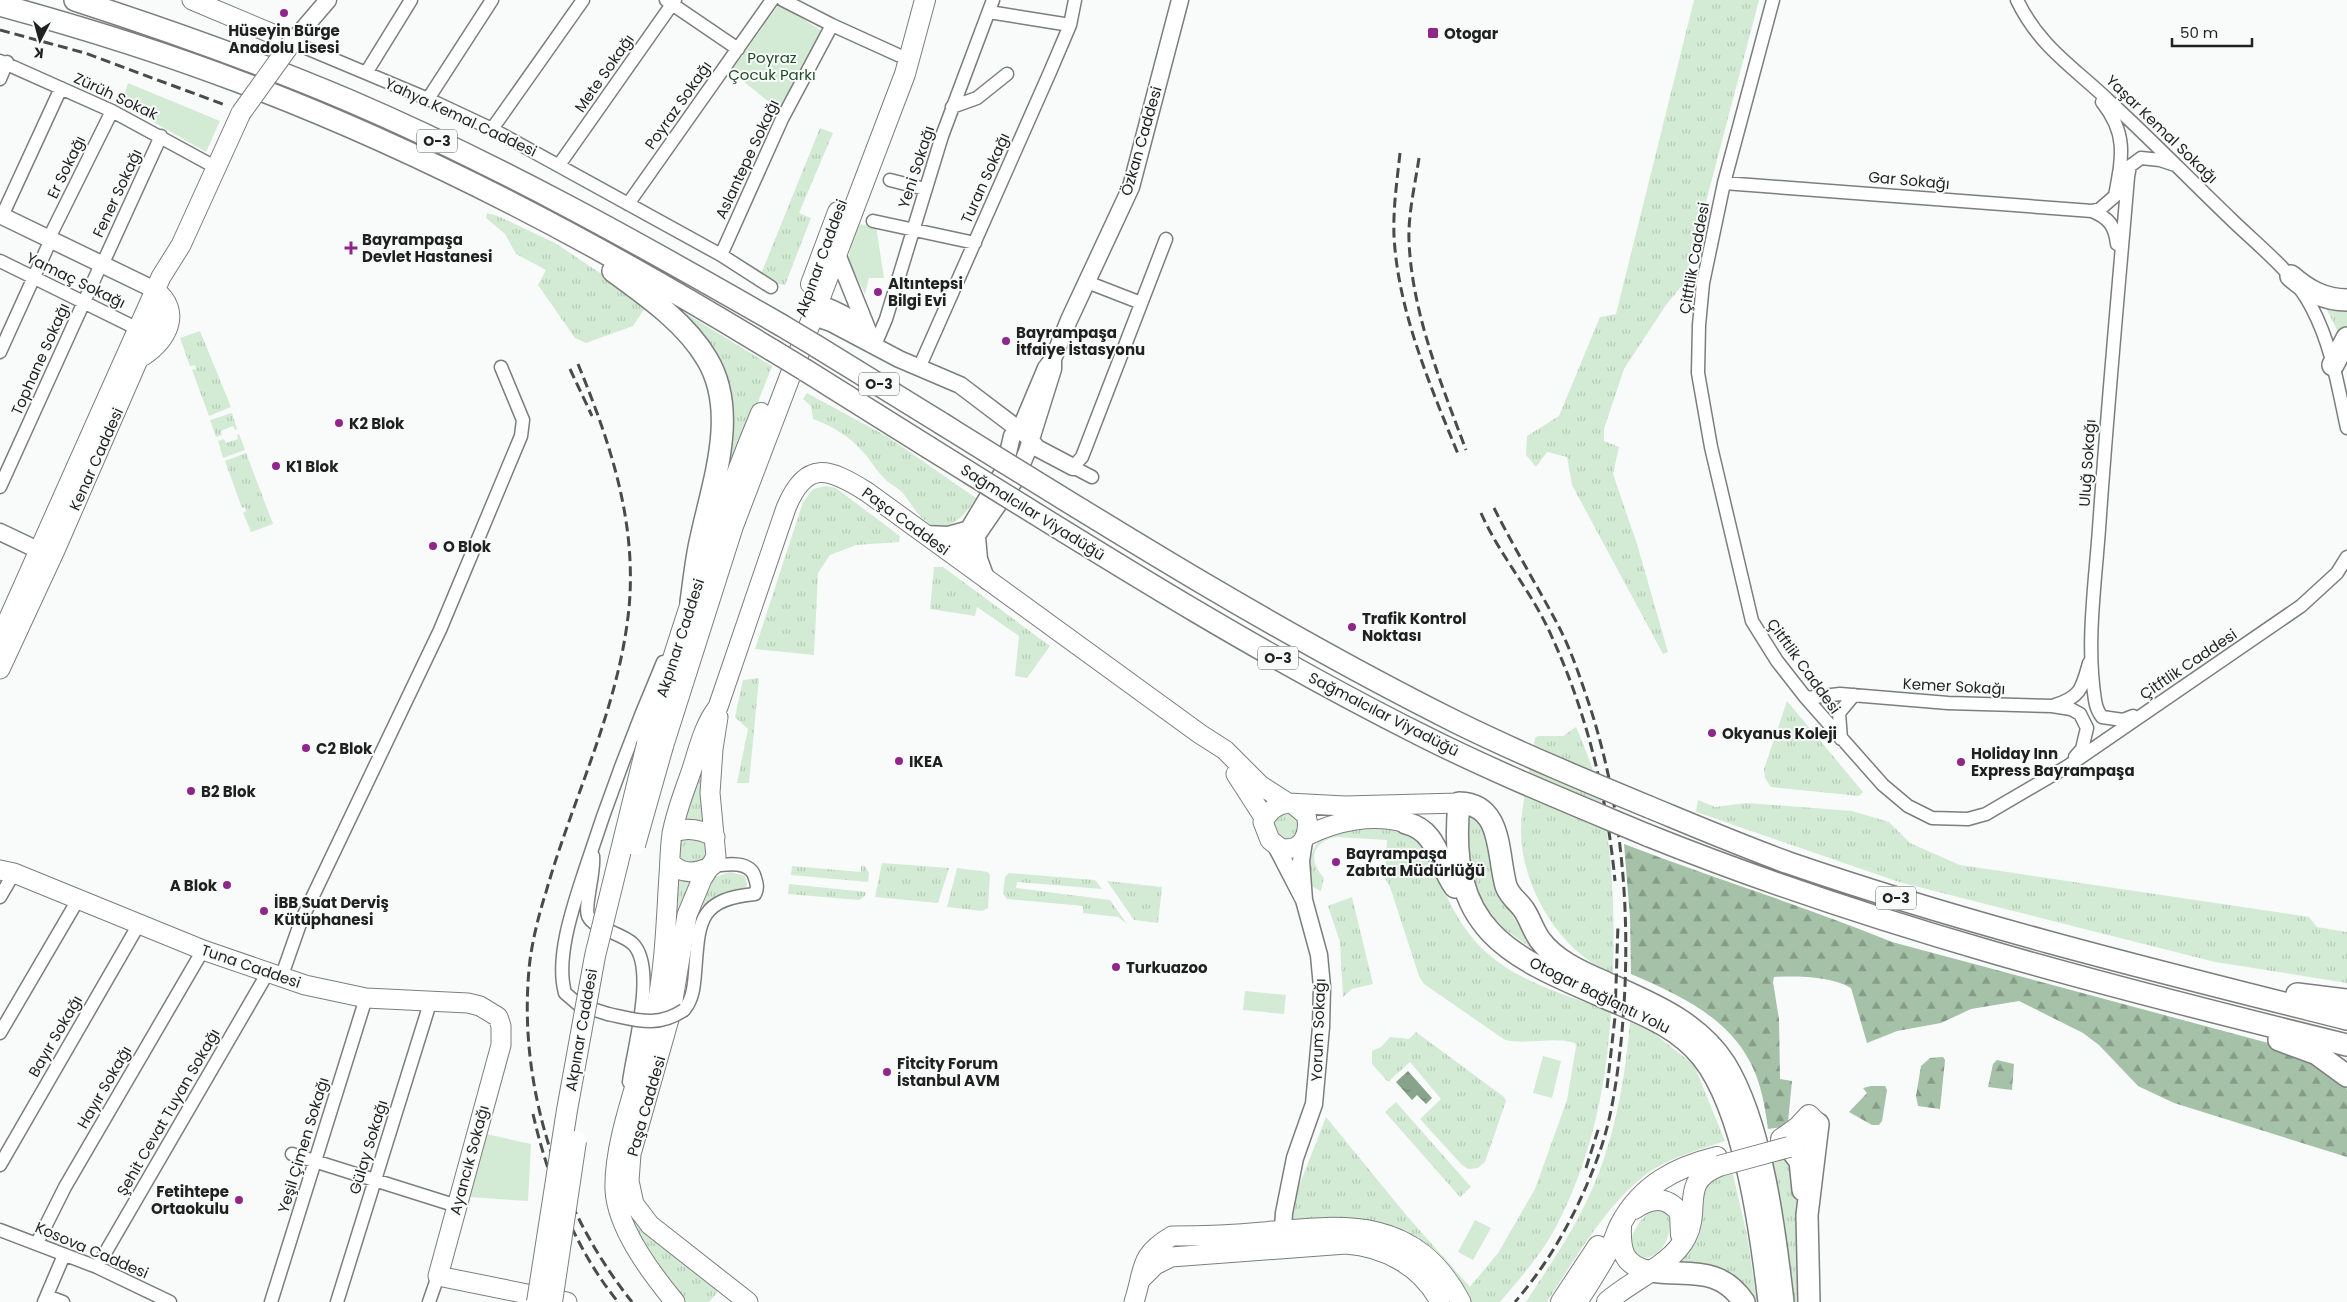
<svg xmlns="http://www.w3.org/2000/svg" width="2347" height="1302" font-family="Poppins,sans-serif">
<defs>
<pattern id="grass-tufts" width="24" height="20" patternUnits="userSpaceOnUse" patternTransform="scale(1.25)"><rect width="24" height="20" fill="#d3ebd5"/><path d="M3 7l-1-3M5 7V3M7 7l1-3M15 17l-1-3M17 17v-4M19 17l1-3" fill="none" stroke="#b5c9b7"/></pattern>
<pattern id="forest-firs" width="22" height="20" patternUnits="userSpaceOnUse" patternTransform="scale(1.25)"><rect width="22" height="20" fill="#a5c1a8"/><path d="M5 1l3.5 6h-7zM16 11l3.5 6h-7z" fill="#869c88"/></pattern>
<pattern id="water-ripples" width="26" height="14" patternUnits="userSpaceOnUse" patternTransform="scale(1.25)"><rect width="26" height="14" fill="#87a38a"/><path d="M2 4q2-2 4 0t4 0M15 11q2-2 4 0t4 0" fill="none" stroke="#6e8470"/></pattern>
</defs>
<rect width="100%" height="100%" fill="#f8fbf9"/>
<path fill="url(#grass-tufts)" d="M1694,0H1759L1685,282L1666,305L1624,369L1604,429V441L1619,447L1613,474L1637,544L1668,652L1663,654L1572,485L1567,457L1547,452L1536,467L1526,455L1527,436L1559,416L1600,317L1616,314Z
M820,128L833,133L799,213L811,218L785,285L769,283L761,274Z
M487,213L498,216L555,243L642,301L645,308L633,326L586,343L575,338L538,285L546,270L516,254L505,234L486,218Z
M2325,306L2347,308V330L2342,340Z
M685,313L772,366L732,470L726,467L729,443L681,317Z
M200,331L231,407L209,416L192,370L196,369L195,365L190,366L180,338Z
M807,393L888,437L976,498C966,513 952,533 930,524C919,518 912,505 905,496C901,489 891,485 885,479C876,471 871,460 863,452C849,436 832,426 813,419L811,406L803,399Z
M232,413L237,429L235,430L233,426L221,431L222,435L216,437L210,420Z
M239,434L245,450L223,458L218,441L224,439L226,443L238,439L237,435Z
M246,453L273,524L251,532L243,513L246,511L245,507L242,508L225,461Z
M826,486L836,488L900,536L899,542L856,545L830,555L818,573L814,655L755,649L803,502L813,489Z
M934,567H943L1050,646L1027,678L1015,676L1019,636L977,607L975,616L930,609Z
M759,678L749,783H737L748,729L735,717L743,680Z
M1787,701L1863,792L1859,796L1771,787L1765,778L1764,769Z
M1576,727C1583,743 1590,760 1595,777C1613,840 1615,908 1613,973C1560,954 1520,885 1521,829C1522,799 1530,768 1535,738L1538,736H1563Z
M708,742L702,795L703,822H681Z
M1698,800L1715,807L1747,803L1852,811L1889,822L1910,843L1960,865L2309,917L2317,927L2347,932V983L2215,962L1899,882L1696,812Z
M1286,812L1296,816L1301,824L1293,841L1278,840L1271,823L1274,819Z
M1469,812L1480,815L1501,894L1507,907L1522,931L1553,964L1503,928L1481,901L1466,862Z
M1357,829C1373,829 1399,825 1413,835C1437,852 1436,874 1447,897C1457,918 1470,938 1487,953C1522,984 1569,996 1611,1011C1607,1085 1591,1159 1557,1225C1542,1254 1520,1278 1500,1302H1469C1455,1284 1443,1263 1427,1246C1395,1212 1337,1221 1295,1222L1290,1216V1209L1326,1117L1407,1216L1470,1287L1498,1253L1535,1189L1567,1100L1576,1046L1575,1043C1553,1036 1528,1045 1505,1040L1424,984L1419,976L1390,887L1385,878L1387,840L1336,837C1311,842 1308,861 1324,878L1321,891L1311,886L1307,881C1312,840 1316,836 1357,829Z
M678 850a14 14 0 1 1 28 0a14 14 0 1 1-28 0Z
M882,863L949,868L938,903L875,897Z
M792,866L861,872V866H865L869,873L868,882L791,875Z
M957,868L988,872L990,875L988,908L982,911L947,907Z
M730,872L745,876L747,885L744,889C727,890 717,895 704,906L701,904L715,877Z
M1009,873L1095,880L1102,889L1017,882L1016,888L1110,900L1127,924L1118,917L1083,913V906L1007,899L1003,894L1005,877Z
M675,875L691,881L673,948Z
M1107,881L1162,887L1158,923L1134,920Z
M789,884L866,892L865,896L859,900L788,894Z
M1352,897L1373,984L1352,989L1343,997L1340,942L1328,906Z
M1630,1022L1651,1031L1694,1065L1725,1141C1701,1149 1675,1156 1654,1169C1612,1195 1574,1260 1547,1302H1526C1543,1275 1562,1248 1577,1220C1611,1159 1624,1091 1630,1022Z
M1416,1032L1504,1097L1506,1101L1485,1162L1478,1168L1468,1169L1462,1165L1420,1119L1441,1099L1410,1062L1388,1082L1372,1064V1051L1381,1047L1390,1037L1409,1039Z
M1396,1102L1471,1187L1460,1197L1385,1112Z
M1784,1158L1799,1171L1801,1302H1793L1787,1245L1771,1161Z
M1732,1170L1747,1235L1757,1302H1751L1668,1266C1710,1244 1699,1225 1703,1186Z
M622,1180L717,1286V1293L709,1302H683L631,1229Z
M1651,1209L1667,1212C1676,1234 1661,1262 1636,1258C1623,1240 1638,1223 1651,1209Z"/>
<path fill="url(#forest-firs)" d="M1624,844C1713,878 1804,906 1892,942L2287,1048L2336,1077L2347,1089V1157L2174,1103L2138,1086L2099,1045L2083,1033L2019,1001L1971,1009L1941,1023L1897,1031L1867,1043L1851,988C1830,976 1798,976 1774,977L1773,982L1779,1019L1780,1079L1792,1081L1788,1122L1781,1127L1768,1129C1766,1115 1764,1101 1760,1087C1742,1023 1686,998 1631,974L1630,917Z
M1943,1057L1945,1060L1940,1109L1918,1106L1916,1096L1921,1066L1930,1058Z
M1997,1060L2014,1064L2012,1090L1988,1087L1993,1064Z
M1871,1086H1885L1887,1090L1882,1121L1879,1125H1872L1849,1112L1867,1093L1863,1088Z"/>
<path fill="#d3ebd5" d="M779,4L825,33L780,111L731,71Z
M128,83L220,121L206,152L122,104Z
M856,224L876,226L884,278H869L865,294L848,259Z
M1245,991L1286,995L1284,1014L1243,1010Z
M1543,1056L1561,1061L1552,1098L1533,1093Z
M486,1134L531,1144L528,1201L469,1197Z
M1475,1220L1491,1228L1473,1260L1458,1252Z"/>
<path fill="url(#water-ripples)" d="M1408,1071L1432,1098L1426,1104L1417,1095L1412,1100L1396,1082Z"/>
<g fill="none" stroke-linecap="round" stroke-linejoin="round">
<defs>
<path id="minor" d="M666,0L738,49
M783,0L832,25L898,55
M1773,0L1724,183L1703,283L1699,325L1698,373L1711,447L1752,621L1777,661L1806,698L1883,785L1908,806L1932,818L1968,819L1986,814L2068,766L2301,606L2337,573L2347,557
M2017,0C2039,46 2072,66 2108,100C2151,139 2191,181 2233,221C2261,248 2294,273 2312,308C2332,346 2338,387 2347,428
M989,12L1070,25
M292,42L428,99L492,129L721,255L771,287
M0,61L112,111L215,167
M366,73L411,0
M0,79L7,62
M428,99L492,0
M952,107L977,98L1007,74
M492,129L583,0
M559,165L675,0
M890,180L925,189
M1724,183L2092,211C2109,218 2115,226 2117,244
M628,204L772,0
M2092,211L2100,209L2115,196C2122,158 2128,134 2102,102
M2,216L61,88
M873,221L975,243
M49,238L112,111
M721,255L782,119L832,25
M0,261L138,329
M103,263L161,136
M1087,282L1141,303
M875,345L886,319L942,136L993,0
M0,352L48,246
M919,368L1050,72L1070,25L1075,0
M1092,477L1073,467L1082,457L1166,239
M0,487L98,271
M1806,698L1840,694L1948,703L2052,706L2071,709L2080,714L2087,728L2082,749L2075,757
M2055,705C2081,697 2082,688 2089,663
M2133,716L2123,720L2102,717C2098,712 2096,707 2095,700C2086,645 2095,585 2099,529C2107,412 2118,295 2128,177L2130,166L2141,158L2160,160L2175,165
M1841,739L1839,713L1854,695
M593,856C595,872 584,906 588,916C594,929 622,933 633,944C657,968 633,1050 629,1082
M0,897L14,873
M281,978L301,921L440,630L521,436L523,420L501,367
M684,1010C693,999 694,986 695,973C699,923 697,899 755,894C758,888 757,884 755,878C751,860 726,864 712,866
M608,1014L579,1005L565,993C555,957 574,904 585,870C608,799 634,730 663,662
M0,1033L79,898
M292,1154L457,1206
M0,1165L139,924
M0,1230L97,1267L170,1302
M37,1243L65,1187L203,950
M97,1267L267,974
M47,1296L63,1302
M44,1302L64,1255
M271,1302L366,998
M337,1302L430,1003
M429,1302L438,1276"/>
<path id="tertiary" d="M292,42L328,0
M0,215L155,290
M837,254L870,336
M818,303C837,310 854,318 867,333
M813,317L831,323L899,359L960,385L1026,435L1037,448L1073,467
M1053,359L1069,320L1131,187L1180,0
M0,532L40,551
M924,534L948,535L970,529
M977,537L979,559L987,581
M953,555L1004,470L1012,436L1022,425L1046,368L1053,359V369L1027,452L1015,480L960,560
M1276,846L1304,900L1301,861L1304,841
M1282,1243L1284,1213L1295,1158L1314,1104L1321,1027L1322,987L1319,955L1304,900"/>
<path id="secondary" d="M192,0L292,42
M143,356C167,340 183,312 155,290
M0,638L161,277L181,245L241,113
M0,669L56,548L158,314
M718,717L713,749L710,793L716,857L702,879L687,915L671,1012L631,1154L629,1181L634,1204L650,1225L748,1302
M1236,774L1265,819
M1293,804L1306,815C1311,834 1302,853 1280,848L1270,840L1263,822C1269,811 1275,805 1288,803L1345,806L1459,803
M672,833C687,826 702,830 715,837
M1306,836C1336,821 1373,813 1406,823
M670,862C682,876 697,873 712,866
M0,870L14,873L203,950L305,985L366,998L468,1003L480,1006L498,1017L501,1026V1045L438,1276L567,1302
M1142,1278L1155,1265L1171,1257L1346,1244C1385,1247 1421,1266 1440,1302
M675,1302C651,1273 617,1228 615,1190C613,1138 644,1067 655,1014C665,969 666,921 669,875C670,861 670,847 672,834C676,811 685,790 692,769C699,747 704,725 718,707L786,508C806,459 829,468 867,492L1200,734L1225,750L1260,785L1288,803
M1134,1302C1145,1268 1138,1256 1172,1236C1203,1236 1233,1235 1263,1232C1347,1224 1416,1216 1461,1302"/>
<path id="primary" d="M811,284L838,212
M647,744C680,632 716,521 761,413
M663,746L733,526L905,74L925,0
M1809,1115L1818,1124L1800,1140L1789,1147L1781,1139L1798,1127Z
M1634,1209C1651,1198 1666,1195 1680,1213L1681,1235
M1621,1226C1620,1250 1623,1266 1650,1271
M1561,1302L1598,1246
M1577,1302C1588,1285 1600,1267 1609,1249C1614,1242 1616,1233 1620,1225C1641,1185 1676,1167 1717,1157
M1607,1302C1630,1281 1672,1265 1686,1237C1701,1208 1679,1182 1719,1166"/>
<path id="trunk" d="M75,0C168,30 260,63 350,101C499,165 640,244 781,325
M0,5C81,27 161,52 240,82C426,152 603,247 772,350
M613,271C646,295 686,323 707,359C739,412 713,482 701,538C696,559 694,581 691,602
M2291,276C2308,291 2325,300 2347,300
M816,346L941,423
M2333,365L2347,338
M805,370L928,447
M1649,807C1695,826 1742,846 1789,863C1972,926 2160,972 2347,1019
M1406,823C1439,831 1438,865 1455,887
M1647,835C1873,926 2110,987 2347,1045
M2297,994L2347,1000
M2279,1040L2317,1054L2347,1076
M1789,1147L1800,1161L1803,1190
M1650,1271C1686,1277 1718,1264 1744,1302
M1769,1302C1761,1233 1745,1111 1702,1057C1680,1030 1650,1017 1620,1004C1513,958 1446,936 1459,803C1503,804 1497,854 1506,886C1510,897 1518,901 1524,910C1530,919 1533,930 1540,940C1555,960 1579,971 1602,981C1648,1002 1697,1020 1725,1064C1762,1124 1775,1232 1783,1302
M1809,1302L1807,1215L1818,1124"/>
</defs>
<use href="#minor" stroke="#7c7e7c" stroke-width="15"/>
<use href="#tertiary" stroke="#7c7e7c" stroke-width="19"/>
<use href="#secondary" stroke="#7c7e7c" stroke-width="21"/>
<use href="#primary" stroke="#7c7e7c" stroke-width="22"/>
<use href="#trunk" stroke="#7c7e7c" stroke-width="24"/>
<use href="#minor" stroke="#fff" stroke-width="12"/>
<use href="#tertiary" stroke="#fff" stroke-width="16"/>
<use href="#secondary" stroke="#fff" stroke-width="19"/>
<use href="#primary" stroke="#fff" stroke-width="20"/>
<use href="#trunk" stroke="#fff" stroke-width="21"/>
<path stroke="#494b4a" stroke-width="3" stroke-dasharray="10 5" stroke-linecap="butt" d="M0,30L85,53L225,105
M1400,153C1397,181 1393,208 1394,236C1398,311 1430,385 1458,454
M1419,158C1415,185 1408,214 1409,241C1412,313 1441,383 1466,450
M578,364C610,442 637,522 629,608C619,708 573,797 546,892C539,914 533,938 530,960C516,1081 557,1208 632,1302
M570,369L592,416
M1494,508C1514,548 1538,587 1559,627C1572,652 1582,683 1591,710C1625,817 1632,932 1621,1042C1617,1079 1612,1116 1600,1151C1581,1205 1553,1258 1515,1302
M1481,513C1500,556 1532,592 1551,635C1587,713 1607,796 1615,881
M1607,1088L1615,1017L1618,924
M533,1114C548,1180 575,1249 618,1302
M1586,1168L1599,1127"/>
<defs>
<path id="minor-bridge" d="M608,1014C637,1020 657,1028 684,1010"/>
<path id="secondary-bridge" d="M241,113L292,42"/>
<path id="primary-bridge" d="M635,845L663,746
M1719,1166L1789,1147
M537,1302L567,1110L595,956L647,744
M552,1302L576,1141"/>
<path id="trunk-bridge" d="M781,325L816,346
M772,350L805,370
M941,423C1110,528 1278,633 1456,722C1519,753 1584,780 1649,807
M928,447C1089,547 1251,650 1421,735C1494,772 1571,803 1647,835"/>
</defs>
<use href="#minor-bridge" stroke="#7c7e7c" stroke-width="15" stroke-linecap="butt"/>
<use href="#secondary-bridge" stroke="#7c7e7c" stroke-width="21" stroke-linecap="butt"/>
<use href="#primary-bridge" stroke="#7c7e7c" stroke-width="22" stroke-linecap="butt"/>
<use href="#trunk-bridge" stroke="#7c7e7c" stroke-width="24" stroke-linecap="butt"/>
<use href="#minor-bridge" stroke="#fff" stroke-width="12"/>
<use href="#secondary-bridge" stroke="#fff" stroke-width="19"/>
<use href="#primary-bridge" stroke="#fff" stroke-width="20"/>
<use href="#trunk-bridge" stroke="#fff" stroke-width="21"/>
</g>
<g fill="#8f268a" stroke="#f8fbf9" stroke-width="2">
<circle cx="284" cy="13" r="5"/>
<rect x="1427" y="27" width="12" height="12" rx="2.5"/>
<path d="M348.5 240.5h5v5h5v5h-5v5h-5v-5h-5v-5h5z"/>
<circle cx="878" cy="292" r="5"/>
<circle cx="1006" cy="341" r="5"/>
<circle cx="339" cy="423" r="5"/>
<circle cx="276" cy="466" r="5"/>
<circle cx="433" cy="546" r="5"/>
<circle cx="1352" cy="627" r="5"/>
<circle cx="1712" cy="733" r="5"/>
<circle cx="306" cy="748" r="5"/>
<circle cx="899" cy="761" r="5"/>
<circle cx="1961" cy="762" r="5"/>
<circle cx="191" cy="791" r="5"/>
<circle cx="1336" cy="862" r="5"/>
<circle cx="227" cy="885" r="5"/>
<circle cx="264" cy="911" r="5"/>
<circle cx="1116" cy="967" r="5"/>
<circle cx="887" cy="1072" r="5"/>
<circle cx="239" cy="1200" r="5"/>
</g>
<g text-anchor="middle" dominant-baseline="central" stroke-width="4" stroke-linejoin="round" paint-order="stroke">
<g fill="#f8fbf9" stroke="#606261" stroke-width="1">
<rect x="417" y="129.5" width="40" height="23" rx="4"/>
<rect x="859" y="372.5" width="40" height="23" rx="4"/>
<rect x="1258" y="646.5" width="40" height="23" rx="4"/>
<rect x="1876" y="886.5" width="40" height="23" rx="4"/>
</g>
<g font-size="14" font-weight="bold" fill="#1f2020">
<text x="437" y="141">O-3</text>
<text x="879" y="384">O-3</text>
<text x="1278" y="658">O-3</text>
<text x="1896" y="898">O-3</text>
</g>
<g font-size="15" font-weight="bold" fill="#1f2020" stroke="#f8fbf9" text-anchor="start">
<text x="284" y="30" text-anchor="middle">Hüseyin Bürge<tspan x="284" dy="17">Anadolu Lisesi</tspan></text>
<text x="1444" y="33">Otogar</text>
<text x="362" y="239">Bayrampaşa<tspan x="362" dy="17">Devlet Hastanesi</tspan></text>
<text x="888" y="283">Altıntepsi<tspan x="888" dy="17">Bilgi Evi</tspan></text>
<text x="1016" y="332">Bayrampaşa<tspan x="1016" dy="17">İtfaiye İstasyonu</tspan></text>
<text x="349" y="423">K2 Blok</text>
<text x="286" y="466">K1 Blok</text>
<text x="443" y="546">O Blok</text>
<text x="1362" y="618">Trafik Kontrol<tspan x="1362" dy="17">Noktası</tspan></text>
<text x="1722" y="733">Okyanus Koleji</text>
<text x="316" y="748">C2 Blok</text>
<text x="1971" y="753">Holiday Inn<tspan x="1971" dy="17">Express Bayrampaşa</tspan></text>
<text x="909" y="761">IKEA</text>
<text x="201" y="791">B2 Blok</text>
<text x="1346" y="853">Bayrampaşa<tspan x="1346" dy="17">Zabıta Müdürlüğü</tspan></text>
<text x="217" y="885" text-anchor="end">A Blok</text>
<text x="274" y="902">İBB Suat Derviş<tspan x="274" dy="17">Kütüphanesi</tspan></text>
<text x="1126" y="967">Turkuazoo</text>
<text x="897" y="1063">Fitcity Forum<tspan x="897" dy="17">İstanbul AVM</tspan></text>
<text x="229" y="1191" text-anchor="end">Fetihtepe<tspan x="229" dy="17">Ortaokulu</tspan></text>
</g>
<g font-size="15" fill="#204b28" stroke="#f8fbf9">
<text x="772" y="57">Poyraz<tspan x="772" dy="17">Çocuk Parkı</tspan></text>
</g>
<g font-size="15" fill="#1f2020" stroke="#f8fbf9">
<text transform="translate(604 73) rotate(-55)">Mete Sokağı</text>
<text transform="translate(116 96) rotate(25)">Zürüh Sokak</text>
<text transform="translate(678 105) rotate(-55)">Poyraz Sokağı</text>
<text transform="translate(461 117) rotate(25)">Yahya Kemal Caddesi</text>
<text transform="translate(2162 129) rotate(44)">Yaşar Kemal Sokağı</text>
<text transform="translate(1141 141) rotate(-74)">Özkan Caddesi</text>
<text transform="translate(747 159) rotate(-65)">Aslantepe Sokağı</text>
<text transform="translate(66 167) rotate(-64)">Er Sokağı</text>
<text transform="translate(916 167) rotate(-72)">Yeni Sokağı</text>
<text transform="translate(985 178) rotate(-66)">Turan Sokağı</text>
<text transform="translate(1909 180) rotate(5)">Gar Sokağı</text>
<text transform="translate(117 193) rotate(-65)">Fener Sokağı</text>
<text transform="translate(821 258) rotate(-70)">Akpınar Caddesi</text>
<text transform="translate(1694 258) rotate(-80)">Çitftlik Caddesi</text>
<text transform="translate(76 280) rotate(26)">Yamaç Sokağı</text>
<text transform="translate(40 359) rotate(-66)">Tophane Sokağı</text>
<text transform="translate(96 459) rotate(-66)">Kenar Caddesi</text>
<text transform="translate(2087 463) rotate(-86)">Uluğ Sokağı</text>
<text transform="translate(1033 512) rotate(32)">Sağmalcılar Viyadüğü</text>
<text transform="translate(906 521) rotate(36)">Paşa Caddesi</text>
<text transform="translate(680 638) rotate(-72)">Akpınar Caddesi</text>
<text transform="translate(2188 664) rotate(-34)">Çitftlik Caddesi</text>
<text transform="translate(1804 666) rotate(54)">Çitftlik Caddesi</text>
<text transform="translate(1954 686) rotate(3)">Kemer Sokağı</text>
<text transform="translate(1384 714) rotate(27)">Sağmalcılar Viyadüğü</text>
<text transform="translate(251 966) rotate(19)">Tuna Caddesi</text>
<text transform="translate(1600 995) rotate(26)">Otogar Bağlantı Yolu</text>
<text transform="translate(581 1030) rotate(-80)">Akpınar Caddesi</text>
<text transform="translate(1318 1030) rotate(-88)">Yorum Sokağı</text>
<text transform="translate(55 1036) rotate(-60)">Bayır Sokağı</text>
<text transform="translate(104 1087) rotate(-60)">Hayır Sokağı</text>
<text transform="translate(646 1106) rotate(-74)">Paşa Caddesi</text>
<text transform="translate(168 1112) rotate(-60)">Şehit Cevat Tuyan Sokağı</text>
<text transform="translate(303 1145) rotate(-73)">Yeşil Çimen Sokağı</text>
<text transform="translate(368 1147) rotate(-73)">Gülay Sokağı</text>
<text transform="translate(469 1160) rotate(-75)">Ayancık Sokağı</text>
<text transform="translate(92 1250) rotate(23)">Kosova Caddesi</text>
</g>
</g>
<g transform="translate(40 40) rotate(186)" stroke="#f8fbf9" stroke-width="4" paint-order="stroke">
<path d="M0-4L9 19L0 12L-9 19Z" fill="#1f2020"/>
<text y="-8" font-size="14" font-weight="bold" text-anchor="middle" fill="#1f2020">K</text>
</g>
<path d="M2172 38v8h80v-8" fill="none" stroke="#1f2020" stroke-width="2.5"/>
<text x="2180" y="38" font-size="15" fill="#1f2020" stroke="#f8fbf9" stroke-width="4" paint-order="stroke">50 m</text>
</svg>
